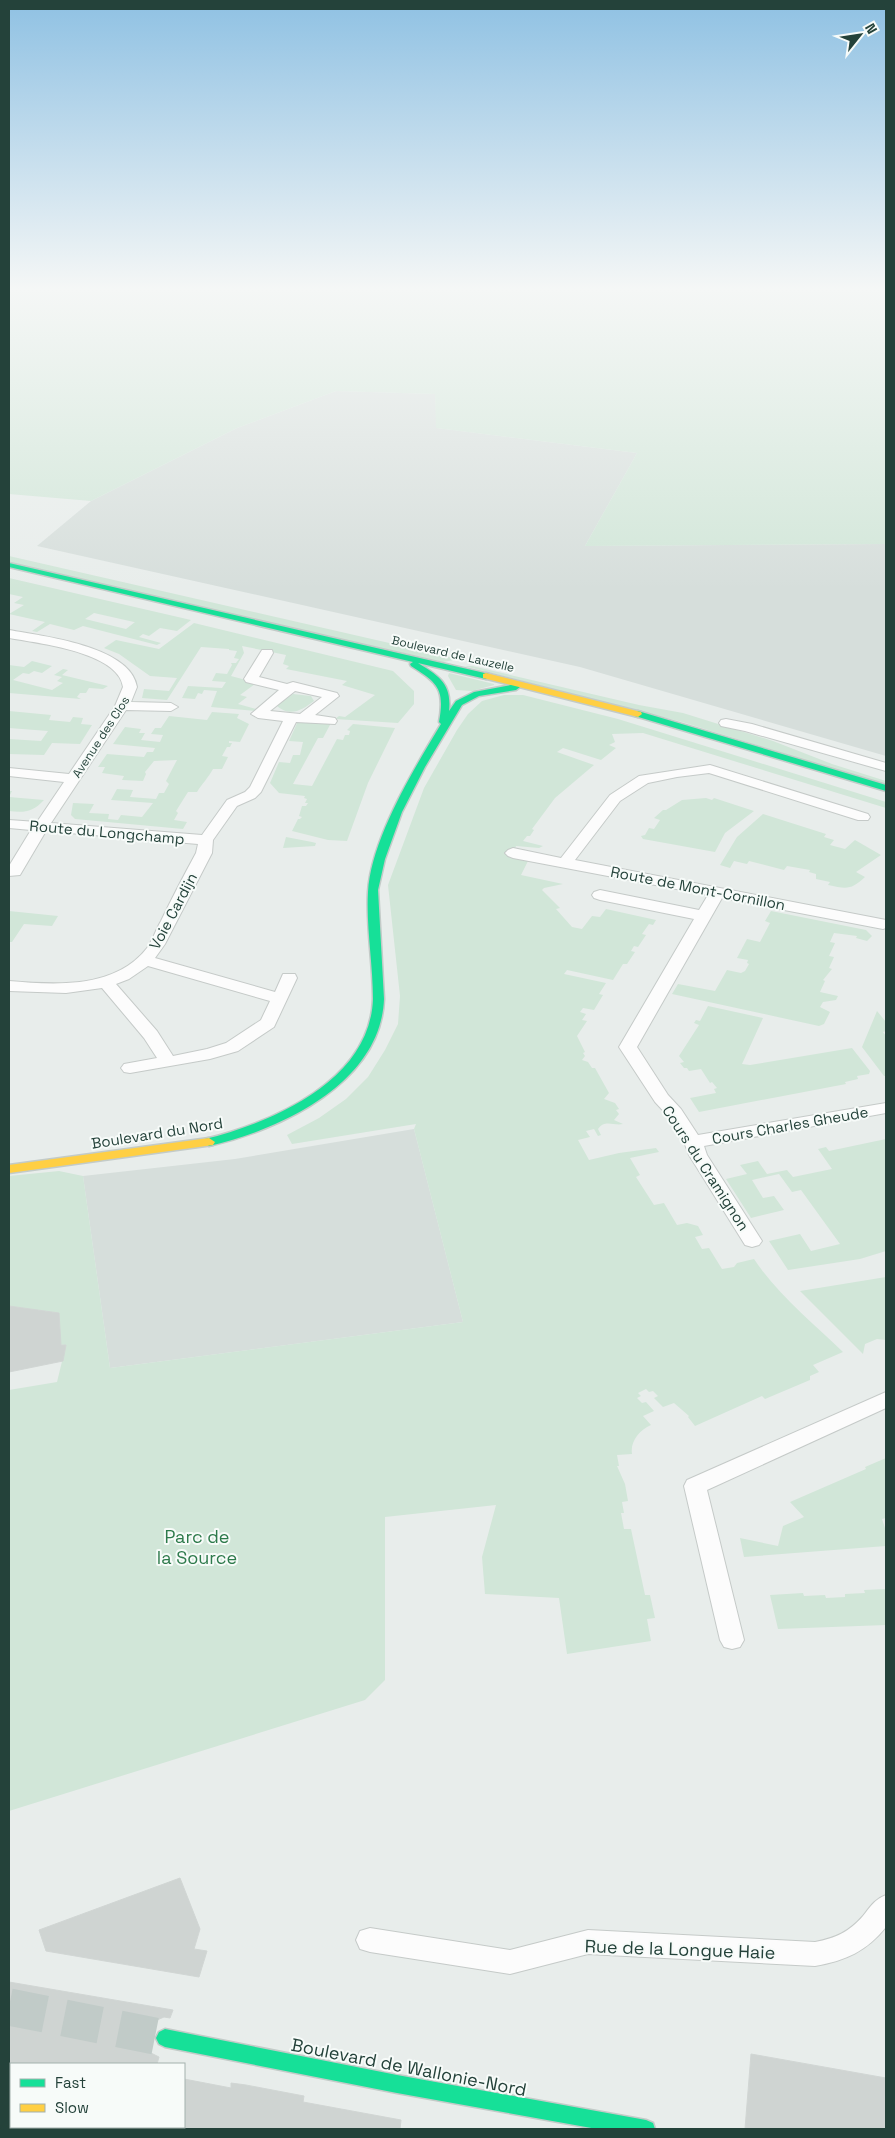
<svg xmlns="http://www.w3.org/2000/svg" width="895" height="2138" font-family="'Space Grotesk',sans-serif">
<rect width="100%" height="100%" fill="#e8edeb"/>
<path fill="#d6dedb" d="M336,391L435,394L437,428L637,453L585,546L886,544V756L580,667L37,546L91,501L237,428Z
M414,1129L463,1322L110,1368L83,1176L235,1159Z"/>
<path fill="#d1e6d8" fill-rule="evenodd" d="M9,291H886V544L585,546L637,453L436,428L435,394L336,391L237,428L91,501L9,494Z
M9,556L459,659L443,662L9,563Z
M9,578L191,620L177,631L160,628L149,636L143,634L139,637L161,643L157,645L83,626L74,630L50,624L37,632L32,631L45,622L9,614L24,605L14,603L23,597L9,594ZM94,613L134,622H135L126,629L85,619Z
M194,623L393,671L414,691V704L398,723L335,719L339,716L345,717L375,695L342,685L347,681L286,669L289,666L283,664L286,655L242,646L244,653L231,676L279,689L277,690L255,684L240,695L247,697L238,704L256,709V711L211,707L217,691L204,690L202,694L198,693L195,699L182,698L188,686L222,688L226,682L212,681L216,673L227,674L232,665L231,663H236L239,659L234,658L237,651L229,650V649L201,647L167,700L142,698L144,689L169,691L177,678L150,676L119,654L104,648L116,640L159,649Z
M32,661L52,666L42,673L34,671L29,674L23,673L13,680L52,690L63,683L57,681L62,677L54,675L63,669L68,670L62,675L108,686L103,689L89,688L86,693H80L77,697L81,699L9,693V665L24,667Z
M464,666H472L639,705L683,713L773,741L832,764L886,781V785L682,722Z
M449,673L494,684V685L472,691L456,690L448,676Z
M293,694L311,696L314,701C302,710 290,718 276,705Z
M504,695H523L618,719L886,802V808L643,733L612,734L615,742L609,745L616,748L601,760L563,748L557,752L594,765L555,798L532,829L534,830L530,836H527L523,841L543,846L539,848L516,846L512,858L528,861L521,875L563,884L544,888L542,890L560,908L556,909L572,927L582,929L592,916L600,917L606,909L656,920L653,925L649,924L642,934L646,935L638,947L634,946L631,951L635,952L627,964H623L613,980L567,970L564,974L606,983L599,994L603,995L594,1010L583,1008L580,1012L586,1014L582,1020L587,1021L577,1036L585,1052L583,1053L585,1056L582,1060L588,1062L592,1068H595L609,1093L604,1099L615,1103L619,1109L616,1110L619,1114L614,1120L623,1124C613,1126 605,1119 598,1129L601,1135L598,1136L594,1129L586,1131L590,1137L578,1140L589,1160L619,1153L656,1148L659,1152L630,1158L640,1175L636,1177L654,1205L664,1203L677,1225L687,1223L698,1226L703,1235L695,1237L702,1249L709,1248L722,1269L734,1267L737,1263L754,1259C777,1294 813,1323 843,1352L813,1365L819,1372L810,1376V1380L765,1399L762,1396L695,1426L688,1417L689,1416L674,1403L663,1407L654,1398L658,1396L653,1391L649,1392L646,1389L638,1393L641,1396L637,1398L642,1403L646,1402L654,1411L643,1416L651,1425C639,1430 630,1442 632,1454L617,1455L619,1466H617L625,1484L628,1501L622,1502L624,1513H621L624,1529H631L645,1595H650L655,1618L647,1619L651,1641L567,1654L559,1598L485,1594L482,1557L496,1505L385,1517V1680L365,1700L9,1811V1390L57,1382L66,1345L40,1343L60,1338L59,1313L9,1306V1176L59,1171L83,1176L110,1368L463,1322L414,1129L416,1124L292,1144L287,1135L319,1118L346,1099L368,1077L385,1050L398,1024L400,996L388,885L424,788L457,730L468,714L482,701Z
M9,711L51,715L49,720L70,722L73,717L83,718L81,724L92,725L80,744L52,743L44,755L9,754V739L41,741L48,731L9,728L10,722Z
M212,712L239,714L237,718L249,724L240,742L229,741V743H232L230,747H227L222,756L228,757L222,769H213C208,778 202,784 197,792H188L176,811L178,813L174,820L187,822L183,829L75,819L71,815L73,803L94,804L89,813L109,814L108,819L118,820L121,815L142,817L153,803L111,800L117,789L133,790L130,797L156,799L159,793H164L169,784L166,781L177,760L154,761L145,772L146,774L143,781L122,780L124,776L102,773L105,767H98L107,754L144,757L147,752H153L155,748L113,744L125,727L141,729L139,733H145L141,740L160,742L163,735L151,734L155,728H161L169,716L207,720Z
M298,721L331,723L323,738H318L293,784L312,786L337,739L343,740L345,735H349L350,731L347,730L353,724L395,728L368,783L347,841L328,840L292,831L298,819H300L302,817L299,816L302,806H306L308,803H305L307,799L304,798L305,796L279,793L270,783L279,762L290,763L293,755H300L303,742L289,741Z
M9,791H12L9,797L44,800C33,812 24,813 9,811Z
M706,798L712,800L714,798L754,811L725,833L715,852L643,839L641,836L645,835L649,828L654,829L660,820L654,818L663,810H666L682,800Z
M763,814L826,834L824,837L834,840L830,845L845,849L855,840L881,855L856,872L865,877C851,890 847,889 828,885L830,882L816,879V874L809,872L810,870L787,866L784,870L749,861L747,864L734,861L730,868L720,865L737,837Z
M286,837L312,842L316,843L315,846L283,848Z
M9,911L58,916L52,926L24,924L12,942H9Z
M771,911L866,930L872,936L867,941L856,938L857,936L834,933L830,942L835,943L829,956L834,957L829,968L832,969L823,980L825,981L820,992L838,996L836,1000L823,1002L820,1007L830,1012L824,1024L819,1026L672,994L678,984L715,991L727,970L741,973L745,971L749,964L747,963L748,960L737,958L747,939L760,942L770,923L765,921Z
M708,1006L763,1018L742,1064L750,1065L852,1048L870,1071L869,1074L857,1076L858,1079L845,1082L846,1084L699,1112L690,1098L716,1093L714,1089L717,1088L712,1082L710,1083L701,1069L689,1071L687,1068H684L680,1063L684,1062L679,1056L699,1025L694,1023L696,1020L700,1021Z
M877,1011L886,1022V1031L883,1032L886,1036V1076H884L862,1047Z
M886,1139V1251L860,1259L788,1270L769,1241L800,1234L811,1251L840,1244L801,1190L792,1192L779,1174L752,1180L763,1198L774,1196L784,1210L751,1218L726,1179L747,1174L740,1165L758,1161L767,1174L787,1170L793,1177L832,1169L818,1149L826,1147L829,1151Z
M886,1277V1340L877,1339L865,1344L863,1354L800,1291Z
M886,1458V1518L882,1519L886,1531V1546L744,1557L740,1538L778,1546L783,1526L804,1517L790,1502L866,1469L865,1467Z
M886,1589V1625L778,1629L770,1595L803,1593L804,1596L825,1595L826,1598L845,1597V1594L865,1593L864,1590Z"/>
<path fill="#cfd4d2" stroke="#d1d6d4" d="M9,1306L59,1313L61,1345H66L63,1361L9,1372Z
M180,1878L200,1929L194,1949L207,1951L199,1977L46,1951L39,1930Z
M9,1982L173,2010L170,2018L164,2017L150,2023L143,2037L149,2052L159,2057L157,2064H9Z
M751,2054L886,2078V2129H745Z
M184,2079L231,2088V2083L246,2085L304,2096L303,2102L401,2120L400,2129H184Z"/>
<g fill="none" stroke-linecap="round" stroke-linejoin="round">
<path stroke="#c1cbc8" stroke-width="37" stroke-dasharray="37 19" stroke-linecap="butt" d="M9,2007L165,2038"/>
<defs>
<path id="street" d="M9,630C42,636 131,646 137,687L131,702L171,703L178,707L171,711L126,710L51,823L202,835L227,800L245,792L250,787L283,721L258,718L251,714L279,690L246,682L244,679L262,650H272L273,653L259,677L287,684L293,682L337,693L339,696L315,715L335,718L337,721L335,724L296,722L261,792L255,798L237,806L213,840L212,853L165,944L155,958L275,992L283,974H295L297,978L274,1027L238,1051L210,1059L130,1073L124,1072L121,1068L124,1064L157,1058L144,1038L102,988L66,993L9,991V981C56,985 115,989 147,948C153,940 156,929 161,921C172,898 184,875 196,853L198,844L46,831L20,875L9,876V866L31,830L9,828V820L37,822L64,782L9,776V768L69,774L115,706L123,687C119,652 37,643 9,638ZM295,691L322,697L300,714L270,711ZM148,966L270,1001L261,1020L226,1043L207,1049L173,1056L157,1031L116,984L129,979Z
M726,719L752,724L886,763V771L745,731L721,726L719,723L721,720Z
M710,765L868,814L870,817L868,820H858L709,773L677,777L648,783L620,801L575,860L886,920V928L883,929L722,898L637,1047L668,1095L681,1109L698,1135L886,1103V1113L704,1146L707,1155L762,1241L759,1245L752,1247L745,1245L689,1155L684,1142L668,1116L655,1102L619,1047L694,919L600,900L594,898L592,895L594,892L600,890L699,910L708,895L513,858L508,856L505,853L508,850L513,848L561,858L610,795L639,776Z
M886,1392V1408L707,1490L744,1640L740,1647L732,1649L724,1647L720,1640L684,1486L687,1480Z
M886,1895V1927C867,1951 845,1961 815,1966L588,1954L510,1974L370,1952L360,1949L356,1940L360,1931L370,1928L510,1950L588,1930L815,1942C836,1938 849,1932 863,1916C870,1907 875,1899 886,1895Z"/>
<path id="fast" d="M9,563L489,674V678L486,679L418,663C439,676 452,684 449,711L456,701L474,692L516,684L520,687L516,690L479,696L462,705L425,767L402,812L385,859L378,890L384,999C381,1083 280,1130 209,1146L203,1142L205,1139C273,1122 370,1081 373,999C373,963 366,927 368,892C371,839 414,769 441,724L439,722C445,689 438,683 411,666L410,664L413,662L9,567Z
M638,711L886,785V791L635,716V712Z
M165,2029L397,2075L646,2120L653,2123L655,2129H597L397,2093L165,2047L159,2044L156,2038L159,2032Z"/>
<path id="slow" d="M486,673L641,712L642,714L638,717L483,678V674Z
M209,1138L215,1142L213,1145L9,1173V1165Z"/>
</defs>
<use href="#street" stroke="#c5cac8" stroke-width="2"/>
<use href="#fast" stroke="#c3cbc8" stroke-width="3"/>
<use href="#slow" stroke="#c3cbc8" stroke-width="3"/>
<use href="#street" fill="#fcfcfc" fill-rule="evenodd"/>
<use href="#fast" fill="#16e098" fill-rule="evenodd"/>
<use href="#slow" fill="#ffcf43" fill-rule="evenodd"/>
</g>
<linearGradient id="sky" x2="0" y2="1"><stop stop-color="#8fc1e3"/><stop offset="0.49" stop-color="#f5f7f6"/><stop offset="1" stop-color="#f5f7f6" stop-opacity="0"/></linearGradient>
<rect width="895" height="590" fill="url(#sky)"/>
<g text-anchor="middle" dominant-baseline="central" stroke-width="4" stroke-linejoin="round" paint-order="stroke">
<g font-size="12" fill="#24423a" stroke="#f7fbf9">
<text transform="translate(453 654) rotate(13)">Boulevard de Lauzelle</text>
<text transform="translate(101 737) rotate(-57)">Avenue des Clos</text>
</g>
<g font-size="15" fill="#24423a" stroke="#f7fbf9">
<text transform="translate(107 832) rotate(5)">Route du Longchamp</text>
<text transform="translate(698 888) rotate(11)">Route de Mont-Cornillon</text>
<text transform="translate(173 911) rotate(-62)">Voie Cardijn</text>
<text transform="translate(790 1125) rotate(-10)">Cours Charles Gheude</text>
<text transform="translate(157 1133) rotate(-9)">Boulevard du Nord</text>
<text transform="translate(706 1168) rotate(57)">Cours du Cramignon</text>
</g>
<g font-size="18" fill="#2d7a4b" stroke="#f7fbf9">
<text x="197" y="1536">Parc de<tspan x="197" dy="21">la Source</tspan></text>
</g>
<g font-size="18" fill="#24423a" stroke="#f7fbf9">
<text transform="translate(680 1949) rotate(2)">Rue de la Longue Haie</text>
<text transform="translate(409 2067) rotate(11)">Boulevard de Wallonie-Nord</text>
</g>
</g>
<rect width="895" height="2138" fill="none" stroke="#24423a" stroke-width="20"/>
<rect x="10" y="2063" width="175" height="65" fill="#f7fbf9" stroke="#a3b1ad"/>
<rect x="20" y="2079" width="25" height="8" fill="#16e098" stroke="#a3b1ad"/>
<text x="55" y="2088" font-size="15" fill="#24423a">Fast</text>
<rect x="20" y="2104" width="25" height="8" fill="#ffcf43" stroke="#a3b1ad"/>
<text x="55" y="2113" font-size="15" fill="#24423a">Slow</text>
<g transform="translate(860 35) rotate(60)" stroke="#f7fbf9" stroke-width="4" paint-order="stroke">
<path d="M0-4L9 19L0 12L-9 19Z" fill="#24423a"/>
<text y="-8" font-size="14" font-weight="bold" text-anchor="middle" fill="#24423a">N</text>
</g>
</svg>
